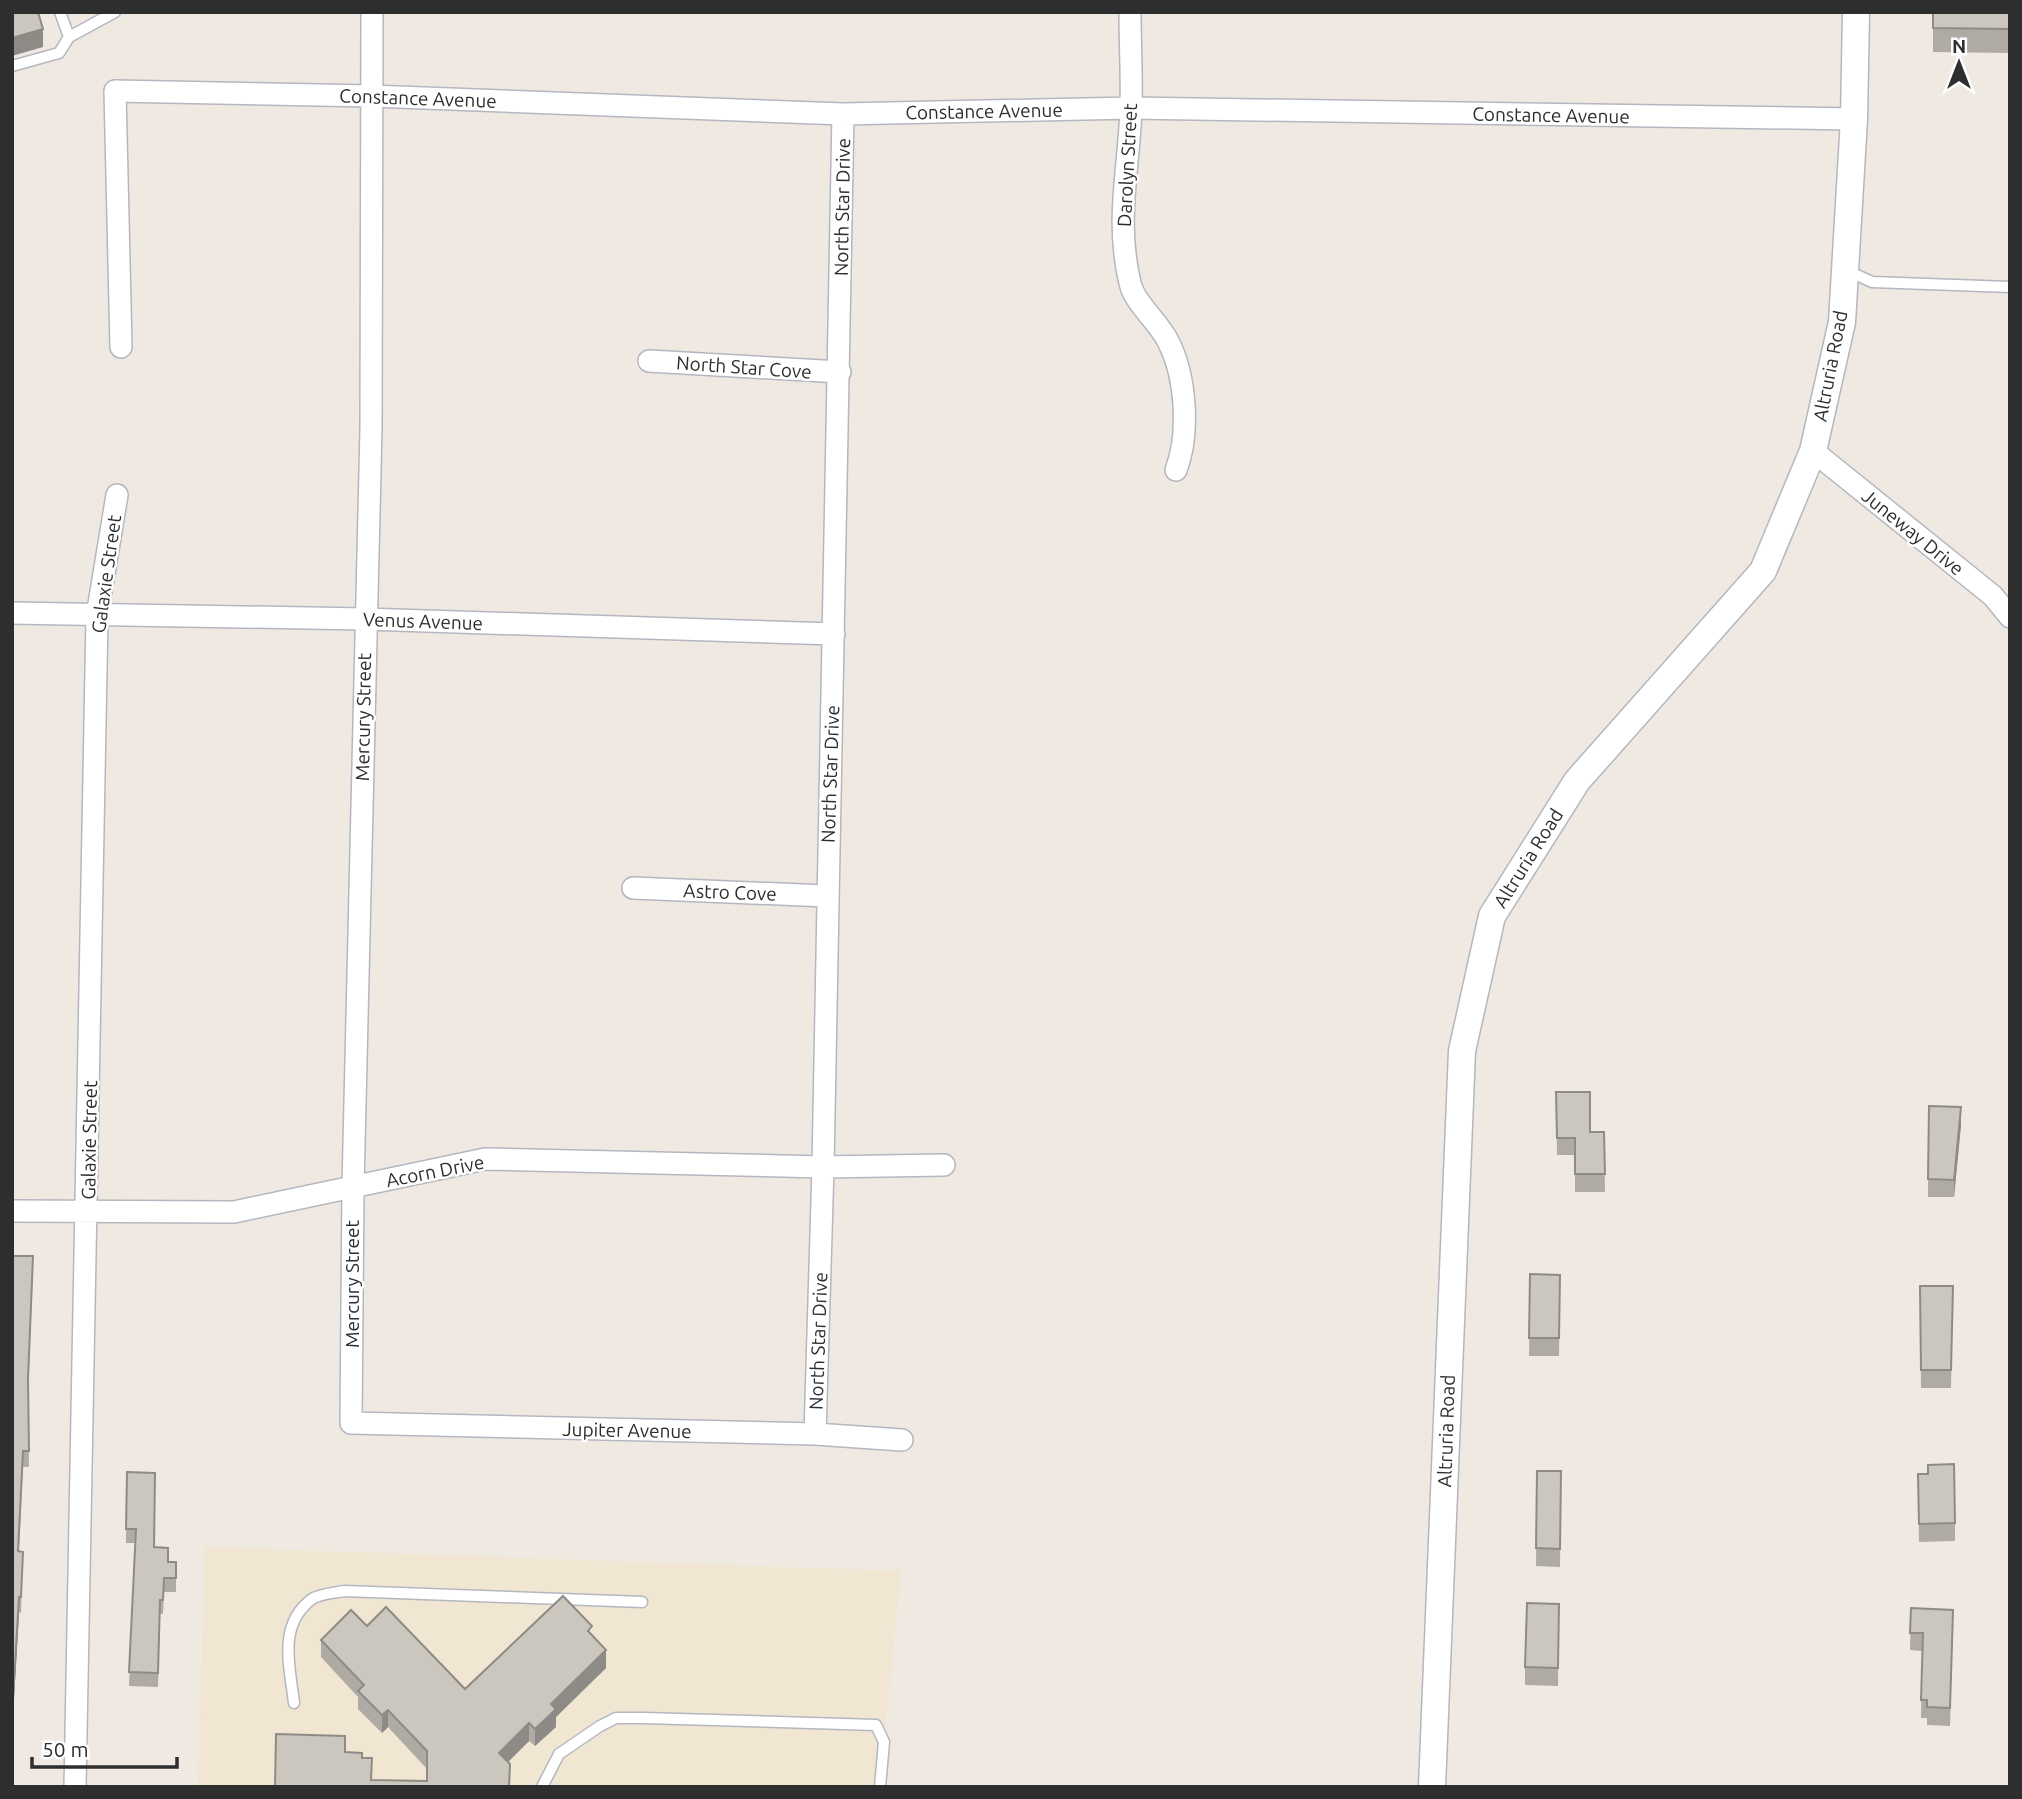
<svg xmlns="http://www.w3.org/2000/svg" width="2022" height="1799" font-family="Ubuntu,sans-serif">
<rect width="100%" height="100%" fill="#efe9e1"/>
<path fill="#f0e6d1" d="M205,1547L901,1571L879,1787H198Z"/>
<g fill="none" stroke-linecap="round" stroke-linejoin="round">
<defs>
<path id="service" d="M60,12L69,37L115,12
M12,66L59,53L69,37
M1848,271L1872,282L2010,287
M294,1703C290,1667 277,1625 312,1599C319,1594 334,1593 344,1591L642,1602
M542,1787L559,1754L600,1726L616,1718H645L876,1725L884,1742L880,1787"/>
<path id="minor" d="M372,12L371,428L353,1187L351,1423L815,1434L902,1440
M1130,12C1130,44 1132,76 1131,108C1129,170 1115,220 1130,283C1135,304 1158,321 1168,341C1186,376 1190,433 1176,470
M121,347L115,91L371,96L843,114L1131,108L1854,119
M649,361L840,372
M1813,451L1993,596L2010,617
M12,613L365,619L834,634
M633,888L827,896
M12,1211L234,1212L485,1159L823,1167L944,1165
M815,1434L823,1167L843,114
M75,1787L97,616L117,495"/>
<path id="tertiary" d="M1432,1787L1462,1051L1492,916L1577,781L1763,571L1813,451L1842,322L1854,119L1856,12"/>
</defs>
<use href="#service" stroke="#b4b7c1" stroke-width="13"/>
<use href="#minor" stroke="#b4b7c1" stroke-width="24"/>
<use href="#tertiary" stroke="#b4b7c1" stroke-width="29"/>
<use href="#service" stroke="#fff" stroke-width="10"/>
<use href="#minor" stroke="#fff" stroke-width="21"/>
<use href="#tertiary" stroke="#fff" stroke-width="26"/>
</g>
<path fill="#afaba4" d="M1933,12H2010V53L1933,52Z
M1556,1092L1590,1132H1604L1605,1192H1575V1155H1557Z
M1961,1125L1954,1197H1928V1179Z
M12,1256L33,1272L28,1392L29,1467H23L19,1551L23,1552L21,1613L19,1612L12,1732Z
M1530,1274L1560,1275L1559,1356H1529Z
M1920,1286H1953L1951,1388H1921Z
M1537,1471H1561L1560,1567L1536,1566Z
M127,1472L154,1547L168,1562H176V1592H164L163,1614H160L158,1687L129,1686L135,1543H126Z
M1918,1474L1955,1523V1541L1919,1542Z
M1559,1604L1558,1686L1525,1685V1667Z
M1911,1608L1953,1627L1950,1726L1927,1725V1718H1921L1922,1651L1910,1650Z
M367,1626L465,1689L592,1635L606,1668L556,1717V1727L535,1746L529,1741L508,1762L510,1787H275L345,1752L362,1758L372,1780L427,1781V1769L388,1727L382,1733L358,1709V1697L321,1657V1640Z"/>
<path fill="#8e8b86" d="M43,29V47L12,56V38Z
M1961,1107V1125L1954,1197V1180Z
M19,1597V1612L12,1732V1716Z
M606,1650V1668L556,1717V1727L535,1746V1729L551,1704Z
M388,1710V1727L382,1733V1715Z
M529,1723V1741L499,1771V1753Z"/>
<path fill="#cbc7bf" stroke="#8e8b86" stroke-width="2" d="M12,12H38L43,29L12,38Z
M1933,12H2010V29L1933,28Z
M1556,1092H1590V1132H1604L1605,1174H1575V1138H1557Z
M1929,1106L1961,1107L1954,1180L1928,1179Z
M12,1256H33L28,1379L29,1451H23L18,1551L23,1552L21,1597H19L12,1716Z
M1530,1274L1560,1275L1559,1338H1529Z
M1920,1286H1953L1951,1370H1921Z
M1954,1464L1955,1523L1919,1524L1918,1474H1928V1465Z
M1537,1471H1561L1560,1549L1536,1548Z
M127,1472L155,1473L154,1547L168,1548V1562H176V1578H164L163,1600H160L158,1673L129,1672L136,1529H126Z
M563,1596L592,1626L588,1631L606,1650L551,1704L556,1709L535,1729L529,1723L499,1753L510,1764L509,1787H275L276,1734L345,1736V1752L362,1753V1758H372L371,1780L427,1781V1751L388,1710L382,1715L358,1691L364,1685L321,1640L351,1610L367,1626L386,1607L465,1689Z
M1527,1603L1559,1604L1558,1668L1525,1667Z
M1911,1608L1953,1610L1950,1708L1927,1707V1700H1921L1923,1633H1910Z"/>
<g text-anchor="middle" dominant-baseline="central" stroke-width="5" stroke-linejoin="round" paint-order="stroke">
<g font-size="19" fill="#2e2e2e" stroke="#fff">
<text transform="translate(418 98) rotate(2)">Constance Avenue</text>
<text transform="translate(984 111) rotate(-1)">Constance Avenue</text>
<text transform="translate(1551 115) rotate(1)">Constance Avenue</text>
<text transform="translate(1127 165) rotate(-87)">Darolyn Street</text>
<text transform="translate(842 207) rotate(-89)">North Star Drive</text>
<text transform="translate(1830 366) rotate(-79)">Altruria Road</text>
<text transform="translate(744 367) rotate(4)">North Star Cove</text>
<text transform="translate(1913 532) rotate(39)">Juneway Drive</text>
<text transform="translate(106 574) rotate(-82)">Galaxie Street</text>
<text transform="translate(423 621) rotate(2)">Venus Avenue</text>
<text transform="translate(363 717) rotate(-89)">Mercury Street</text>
<text transform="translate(830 774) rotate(-88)">North Star Drive</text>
<text transform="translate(1528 858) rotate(-58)">Altruria Road</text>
<text transform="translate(730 892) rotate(2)">Astro Cove</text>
<text transform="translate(89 1140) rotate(-89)">Galaxie Street</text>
<text transform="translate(435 1171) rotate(-11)">Acorn Drive</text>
<text transform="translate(352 1284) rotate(-90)">Mercury Street</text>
<text transform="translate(818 1341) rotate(-88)">North Star Drive</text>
<text transform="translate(627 1430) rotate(1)">Jupiter Avenue</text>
<text transform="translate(1446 1431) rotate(-88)">Altruria Road</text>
</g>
</g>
<rect width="2022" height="1799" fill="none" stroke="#2e2e2e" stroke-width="28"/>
<g transform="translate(1959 63)" stroke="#ffffff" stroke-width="5" paint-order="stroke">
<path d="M0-5L12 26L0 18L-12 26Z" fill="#2e2e2e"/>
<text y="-10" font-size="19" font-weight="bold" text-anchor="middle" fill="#2e2e2e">N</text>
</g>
<path d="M32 1757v10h145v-10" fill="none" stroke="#2e2e2e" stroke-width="3.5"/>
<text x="42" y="1757" font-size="21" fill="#2e2e2e" stroke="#ffffff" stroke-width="5" paint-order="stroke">50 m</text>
</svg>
